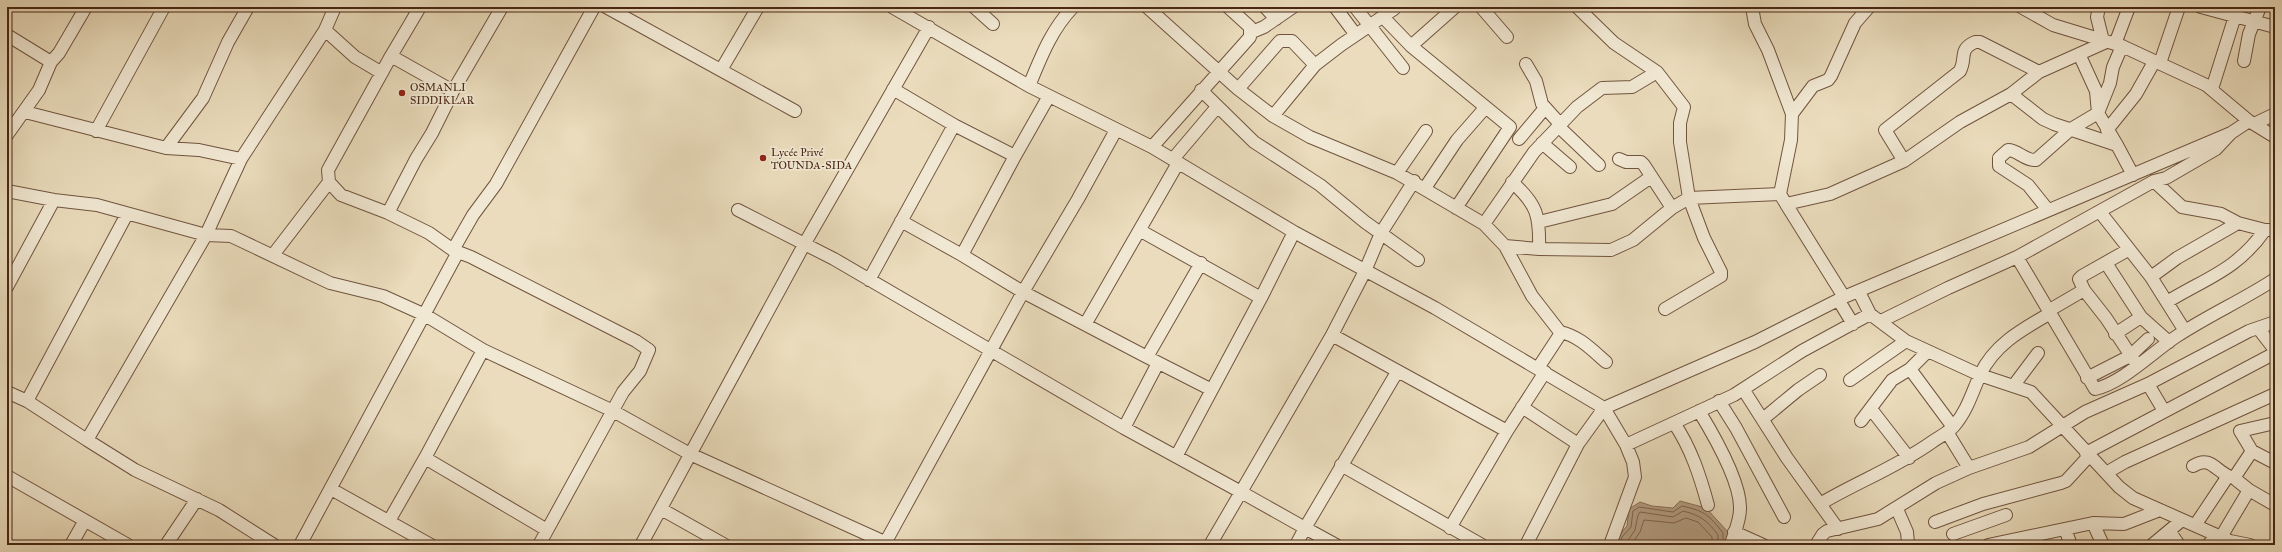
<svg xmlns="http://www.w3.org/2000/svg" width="2282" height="552" font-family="'IM FELL Great Primer',serif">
<rect width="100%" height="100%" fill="#eadcbc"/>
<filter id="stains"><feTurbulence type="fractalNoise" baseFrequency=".005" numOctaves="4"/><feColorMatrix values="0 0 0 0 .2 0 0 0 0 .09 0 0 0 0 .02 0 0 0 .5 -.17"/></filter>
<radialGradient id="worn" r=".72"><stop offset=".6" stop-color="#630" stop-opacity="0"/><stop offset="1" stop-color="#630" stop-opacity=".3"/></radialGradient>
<path fill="#b39e83" stroke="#896e57" d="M1680,501L1706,508L1728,532L1727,545H1616L1619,535L1627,526L1629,509L1640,502L1652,506L1673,508Z"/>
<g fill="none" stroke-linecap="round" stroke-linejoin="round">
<path stroke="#7e624c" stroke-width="1" d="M1620,545L1622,537L1631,527L1633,511L1639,507L1673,512L1682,506C1705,511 1709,515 1723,533V545
M1625,545L1635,530L1638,515L1640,512L1673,517L1683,511C1700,515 1708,521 1718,535V545
M1631,545L1640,532L1644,520L1674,523L1686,518L1698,522L1712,537V545"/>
<defs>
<path id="minor" d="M335,7L325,30L355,57L382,73
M420,7L391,56L453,91
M606,7L795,111
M892,7L1029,86L1152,147L1294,232L1435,308L1604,408L1626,445L1633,462L1635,477L1610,545
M974,7L993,24
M1147,7L1238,89L1273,116L1310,137L1397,173L1484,224L1505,246L1532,296L1560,332L1559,336L1538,368
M1265,7L1276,19
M1335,7L1356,35
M1355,7L1403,68
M1481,7L1507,37
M1577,7L1614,43L1657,72L1684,107L1680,123V142L1689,198L1704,238L1721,272V276L1665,309
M1752,7L1755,24L1768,50L1792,114
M2021,7L2053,25L2122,46L2206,85L2249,121L2275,137
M2099,7L2097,17L2103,41
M2201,7L2275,27
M1383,17L1411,46L1510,127L1456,208
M1252,32L1264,27L1293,7
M7,35L51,62
M2115,44L2129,7
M1411,46L1455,7
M2079,54L2096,91L2098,113L2117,145
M391,56L328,170L329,182L341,195L388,213L429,233L453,250L471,257L636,341L649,350L640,371L623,392L539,545
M2244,61L2249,34L2260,7
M2160,63L2179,7
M1526,64L1536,81L1542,104L1560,124
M721,70L758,7
M1029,86C1041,57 1051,30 1073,7
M893,89L954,125L1015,156L1049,96
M1238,89L1280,41H1292L1315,65
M2212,89L2235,16
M1201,90L1254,142L1320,185L1365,222L1418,260
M2011,94L2043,119L2054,124L2117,145L2133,175
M25,112L166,148L199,150L241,159
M1273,116L1315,65L1341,45L1394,9L1393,7
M2254,124L2275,114
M1558,126L1599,165
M2107,130L2136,94L2154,62
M96,131L164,7
M7,135L39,90L51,62L59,53L86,7
M1519,139L1545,108
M1542,143L1570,167
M1152,147L1250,37V27L1228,7
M166,148L203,98L228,42L248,7
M1015,156L962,255L1023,292L1147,357
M1173,159L1217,107
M1619,159L1626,162H1641L1644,165L1672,208
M1904,161L1885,130L1960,71C1967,57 1958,50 1975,42H1980L2039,72
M1397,173L1426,131
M2154,181L2182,207L2221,214L2238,223L2265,230H2275
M1512,182C1537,204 1540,216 1539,249
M1425,188L1457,140L1485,108
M7,191L54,200L97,205L206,235L231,236L330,283L383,296L425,315L483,350L613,411L690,454L891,545
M1780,194L1791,140L1792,114L1813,86L1828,80L1831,76L1855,23L1869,7
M1786,204L1844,297
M738,210L834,259L1124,428L1241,492L1210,545
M2048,210L2028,185L1999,166V158L2008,150C2018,150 2025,161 2036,160L2071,129L2098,113L2110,83L2113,67L2122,46
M2100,212L2151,277L2185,331
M388,213L416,159L432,133L453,91L502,7
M901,221L962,255
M1539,222L1612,204L1651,177
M1484,224L1534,152L1577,107L1602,88L1632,87L1657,72
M1141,231L1261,298
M1505,246L1539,249L1611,250L1633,240L1672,208L1689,198L1780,194L1786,204L1830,194L1904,161L1960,122L2011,94L2039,72L2106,42
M453,250L473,215L496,184L594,7
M2128,250L2082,276L2079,279L2084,290L2106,318L2137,365
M273,255L329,182
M2017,257L2095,389C2121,384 2154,351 2177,336C2209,315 2243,300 2275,279
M1201,263L1147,357L1210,389
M2106,263L2141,317L2169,342
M2151,277L2177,258L2238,223
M869,280L954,125
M7,287L54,200
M1859,292L1870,314L1906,341L1980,375L2031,392L2119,487L2133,498L2230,541L2250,545
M1839,301L1853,324
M2167,302C2206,278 2237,270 2265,230
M2048,311L2084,290
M1881,321L1948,288L2017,257L2118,201L2154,181L2166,178L2216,149L2231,133L2249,121
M1086,323L1178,163
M2258,328L2275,350
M1560,332C1579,336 1591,349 1606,362
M2115,334L2141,317
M1332,335L1507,431
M1910,369L1953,427
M2087,378L2130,356L2148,339
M1850,380L1906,341
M2148,384L2164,411
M2014,385L2038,353
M1743,389L1787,458L1838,529
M7,392L27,401L87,440
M27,401L127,214
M1719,401L1736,428L1784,517
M1522,407L1578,444
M1871,409L1909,458
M1699,411C1713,434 1741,482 1740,509C1740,521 1734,533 1731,545
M1763,419L1798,390L1820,375
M1861,421L1892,380L1910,369L1927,352
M1674,423C1691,448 1700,476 1708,505
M2275,423L2240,431L2252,451L2234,478L2249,490L2275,505
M1124,428L1158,363
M1947,432L1969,468
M1626,445L1734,395L1802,351L1870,314
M2252,451L2275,463
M2086,453L2275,353
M1177,455L1261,298L1294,232
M425,458L547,530
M1341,465L1482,545
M2193,466C2212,454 2216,474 2234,478
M2106,473L2125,462L2275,394
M7,476L128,545
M331,489L431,545
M1820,504C1857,482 1897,467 1932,442C1939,437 1948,433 1954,426C1967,411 1972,393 1980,375C1994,345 2021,330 2049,314
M661,509L725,545
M1897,509L1907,532L1908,543
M389,521L425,458L483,350
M1935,522L1983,504L2061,483L2066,481L2089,456
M2093,523L2103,545
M2196,524L2228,476
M1450,528L1507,431L1545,372
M2065,529L2071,545
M1734,532L1763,545
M2170,532L2179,545
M1953,534L2006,515
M2221,537L2249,490
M71,545L84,522
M166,545L197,499
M274,545L219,510L135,470L87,440L206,235L241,159L325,30
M300,545L458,252
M641,545L805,243L929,27
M884,545L1023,292L1078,199L1116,130
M1296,545L1305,528L1241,492L1332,335L1365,271L1381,233L1414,181
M1336,545L1305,528L1397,372
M1526,545L1578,444L1604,408L1755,342L1844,297L2231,133
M1816,545L1823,534L1827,531L1878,519L1936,483L1969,468L2029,447L2085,412L2148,384L2249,331L2275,322
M1988,545L2093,523L2124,524L2160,510
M2152,545L2182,520
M2208,545L2217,535"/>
</defs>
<use href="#minor" stroke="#71543f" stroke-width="14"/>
<use href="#minor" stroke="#f1e8d3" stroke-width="12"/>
</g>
<g fill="#8f2418" stroke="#f1e8d3" stroke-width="1.5">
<circle cx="402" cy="93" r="4"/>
<circle cx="763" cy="158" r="4"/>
</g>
<g text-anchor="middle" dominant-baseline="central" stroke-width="3.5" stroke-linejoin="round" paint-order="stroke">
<g font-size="11" fill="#492615" stroke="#f1e8d3" text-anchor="start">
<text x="410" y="87">OSMANLI<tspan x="410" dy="13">SIDDIKLAR</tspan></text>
<text x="771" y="152">Lycée Privé<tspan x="771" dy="13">TOUNDA-SIDA</tspan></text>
</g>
</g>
<rect width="2282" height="552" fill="none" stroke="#eadcbc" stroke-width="24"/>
<rect x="8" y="8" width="2266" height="536" fill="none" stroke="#492615" stroke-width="2"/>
<rect x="12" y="12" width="2258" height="528" fill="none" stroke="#492615"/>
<rect width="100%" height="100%" filter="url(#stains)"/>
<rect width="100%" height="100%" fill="url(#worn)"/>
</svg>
